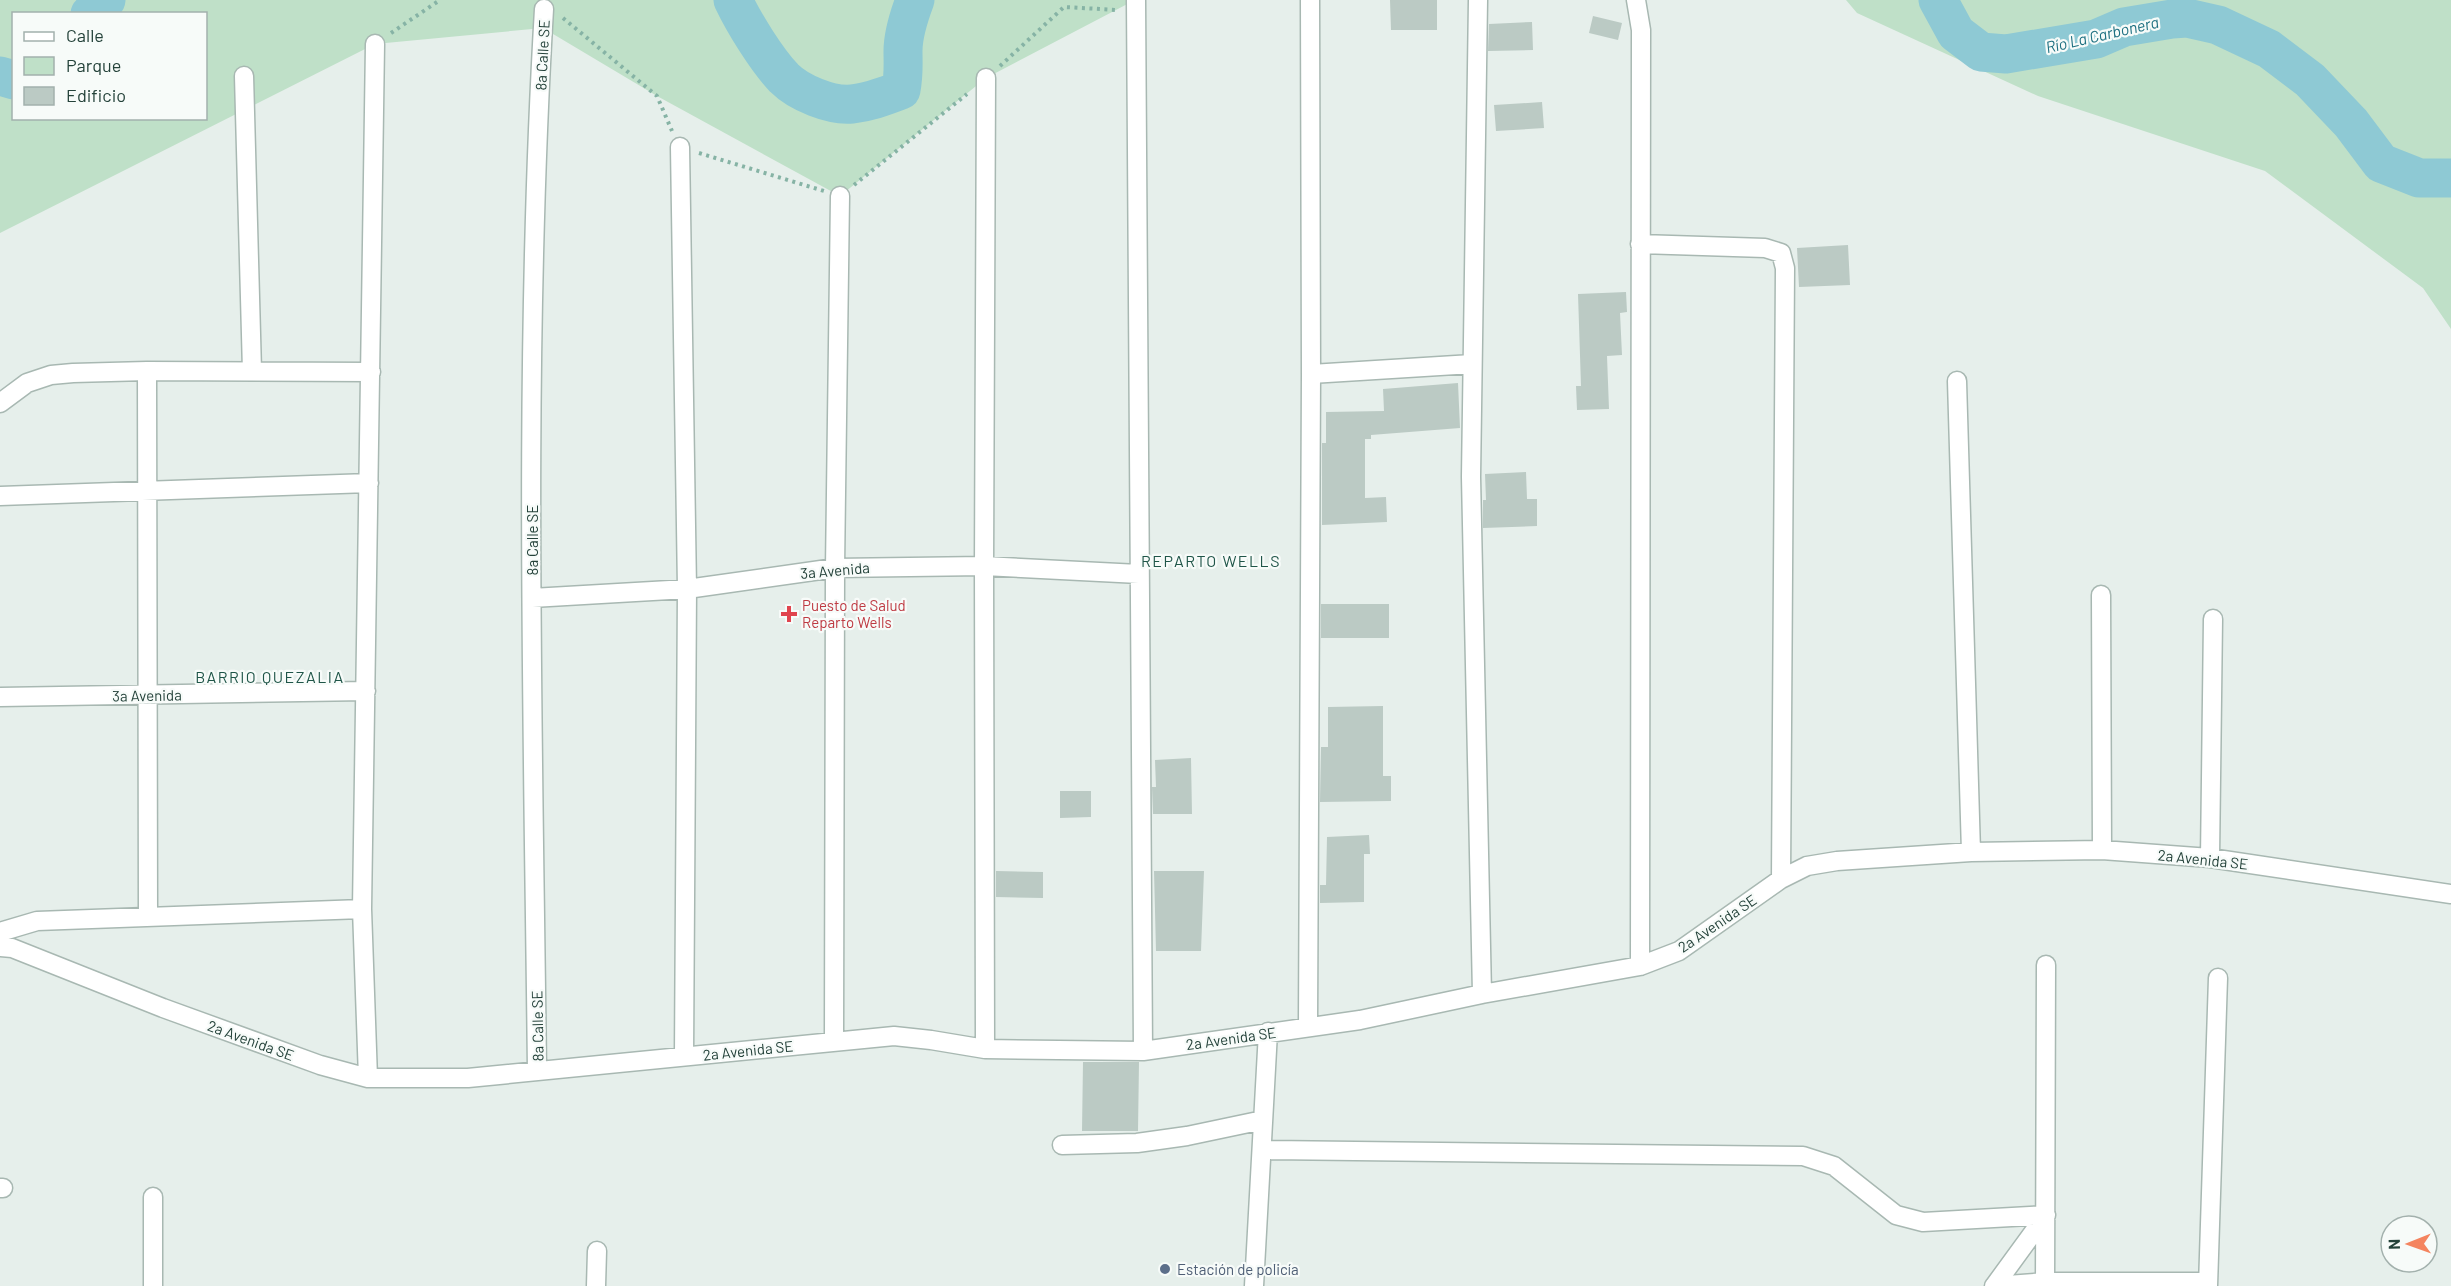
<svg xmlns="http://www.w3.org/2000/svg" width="2451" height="1286" font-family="Barlow,sans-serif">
<rect width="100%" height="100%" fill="#e6efeb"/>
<path fill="#bfe0c8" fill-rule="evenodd" d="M0,0H1135L986,78L840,196L657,96L543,28L375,44L0,233ZM14,14H206V118H14Z
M1846,0H2451V329L2423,288L2265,171L2038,96L1857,13Z"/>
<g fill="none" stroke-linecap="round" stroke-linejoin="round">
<path stroke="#8ec9d4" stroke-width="39" d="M733,0C744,23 766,59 784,78C799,93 831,106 852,104C870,102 885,96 901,90C904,74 903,66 903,51C903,34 909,16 915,0
M1938,0L1956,33L1981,52L2006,54L2096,39L2124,27L2172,19L2187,18L2218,25L2269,49L2310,80L2351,123L2381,163L2419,178H2451
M90,14L106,0
M0,76L14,80"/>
</g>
<path fill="#bbcac4" d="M1390,0H1437V30H1391Z
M1593,16L1622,23L1618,40L1589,33Z
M1532,22L1533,50L1488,51L1489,24Z
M1542,102L1544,128L1496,131L1494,105Z
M1848,245L1850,285L1799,287L1797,248Z
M1626,292L1627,312L1620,313L1622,355L1607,356L1609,409L1577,410L1576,386H1581L1578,294Z
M1458,383L1460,428L1371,435V439H1365V498L1386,497L1387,522L1322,525V443H1326V412L1384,411L1383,389Z
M1526,472L1527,499H1537V526L1483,528V500H1486L1485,474Z
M1321,604H1389V638H1321Z
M1383,706V776H1391V801L1320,802L1321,747H1328V707Z
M1191,758L1192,814H1153L1152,787H1156L1155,760Z
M1060,791H1091V817L1060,818Z
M1369,835L1370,854H1364V902L1320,903V885H1326L1327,837Z
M996,871L1043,872V898L996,897Z
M1154,871H1204L1201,951H1156Z
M1083,1062H1139L1138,1131H1082Z"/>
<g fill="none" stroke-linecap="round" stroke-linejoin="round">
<defs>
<path id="minor" d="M1136,0L1143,1051
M1478,0L1471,477L1482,994
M1636,0L1641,30L1640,966
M244,76L252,371
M680,147L687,589L684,1056
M1640,244L1765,248L1781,253L1785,268L1781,879
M147,371L148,917
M1311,374L1472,364
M1957,381L1971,852
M0,403L27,383L51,375L73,373L147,371L371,372
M0,496L369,483
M2101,595L2102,850
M532,598L687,589L835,568L984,566L1139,574
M0,697L366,691
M2210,858L2213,619
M0,932L37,921L362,909
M0,947L12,948L163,1008L320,1065L368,1078H468L894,1036L931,1040L985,1049L1143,1051L1360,1020L1482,994L1640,966L1679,951L1781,879L1807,866L1837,861L1971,852L2102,850L2210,858L2451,894
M1308,1027L1311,374L1310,0
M834,1041L835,568L840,196
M985,1049L984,566L986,78
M537,1071C533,718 523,363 544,9
M368,1078L362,909L375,44
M1062,1145L1137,1143L1187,1136L1263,1120
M1262,1150L1803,1156L1834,1166L1896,1215L1923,1222L2046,1215
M0,1188H3
M153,1197V1286
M1995,1285L2046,1215
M596,1286L597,1251
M1254,1286L1268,1032
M1994,1286L2046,1282H2208
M2045,1286L2046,965
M2208,1286L2218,978"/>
</defs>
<use href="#minor" stroke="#a8b8b2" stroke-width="21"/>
<path stroke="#86b3a5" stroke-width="4" stroke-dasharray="3 4.5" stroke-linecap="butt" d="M563,18L657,96L672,131
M391,33L440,0
M1000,66L1064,7L1117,10
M699,153L824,191
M854,185L967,94"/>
<use href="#minor" stroke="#fff" stroke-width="18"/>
</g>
<path fill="#e0444e" stroke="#f7fbf9" stroke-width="2" d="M786 605h6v6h6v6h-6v6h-6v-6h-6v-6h6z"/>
<circle fill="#5c6f8a" stroke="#f7fbf9" stroke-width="2" cx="1165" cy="1269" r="6"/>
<g text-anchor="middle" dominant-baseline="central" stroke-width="4.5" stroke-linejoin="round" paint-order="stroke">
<g font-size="15" fill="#24423a" stroke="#f7fbf9">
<text transform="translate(542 55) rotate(-87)">8a Calle SE</text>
<text transform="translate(532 540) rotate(-90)">8a Calle SE</text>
<text transform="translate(835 570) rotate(-5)">3a Avenida</text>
<text transform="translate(147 695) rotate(-1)">3a Avenida</text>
<text transform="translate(2203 859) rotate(6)">2a Avenida SE</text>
<text transform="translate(1717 923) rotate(-34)">2a Avenida SE</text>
<text transform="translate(537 1026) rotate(-91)">8a Calle SE</text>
<text transform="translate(1231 1038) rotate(-8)">2a Avenida SE</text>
<text transform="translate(251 1040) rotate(20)">2a Avenida SE</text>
<text transform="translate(748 1050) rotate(-6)">2a Avenida SE</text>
</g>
<g font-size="15" fill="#be3a42" stroke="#f7fbf9" text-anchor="start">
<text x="802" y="605">Puesto de Salud<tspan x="802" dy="17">Reparto Wells</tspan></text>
</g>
<g font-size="15" fill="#4e5e75" stroke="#f7fbf9" text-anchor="start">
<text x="1177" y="1269">Estación de policía</text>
</g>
<g font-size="16" font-style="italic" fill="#1c6f80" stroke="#f7fbf9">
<text transform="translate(2102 34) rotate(-13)">Río La Carbonera</text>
</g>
<g font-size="16" letter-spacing="1.5" fill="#1f5548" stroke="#f7fbf9">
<text x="1211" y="560">REPARTO WELLS</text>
<text x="270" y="676">BARRIO QUEZALIA</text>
</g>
</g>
<rect x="12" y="12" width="195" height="108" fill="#f7fbf9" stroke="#a3b1ad" stroke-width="1.5"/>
<rect x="24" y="32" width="30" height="9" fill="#ffffff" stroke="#a3b1ad" stroke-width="1.5"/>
<text x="66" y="42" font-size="18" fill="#24423a">Calle</text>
<rect x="24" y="57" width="30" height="18" fill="#bfe0c8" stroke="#a3b1ad" stroke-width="1.5"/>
<text x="66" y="72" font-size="18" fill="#24423a">Parque</text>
<rect x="24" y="87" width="30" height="18" fill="#bbcac4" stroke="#a3b1ad" stroke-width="1.5"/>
<text x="66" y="102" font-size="18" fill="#24423a">Edificio</text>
<g transform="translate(2409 1244) rotate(269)"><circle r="28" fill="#f7fbf9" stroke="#a3b1ad" stroke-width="1.5"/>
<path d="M0-4.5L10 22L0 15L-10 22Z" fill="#f4845f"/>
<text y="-9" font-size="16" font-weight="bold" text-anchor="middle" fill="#24423a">N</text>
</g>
</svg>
